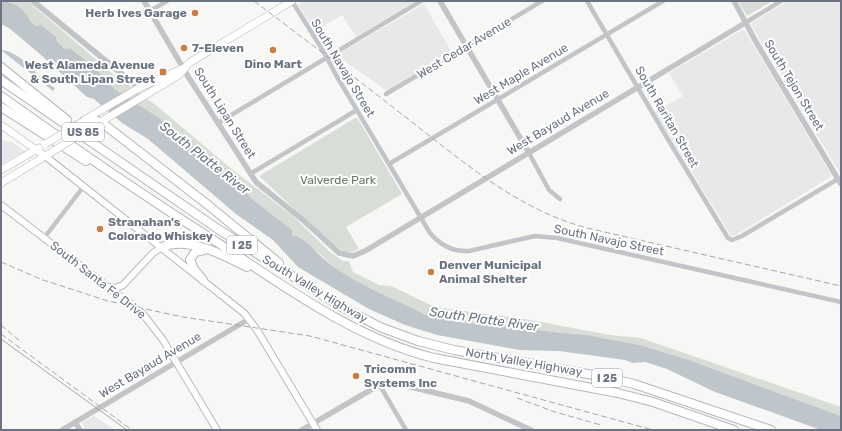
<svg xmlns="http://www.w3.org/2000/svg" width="842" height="431" font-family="Rubik,sans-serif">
<rect width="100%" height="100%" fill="#f7f8f6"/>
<path fill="#e8e8e8" d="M304,1H416L356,37L342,15L315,31L298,5Z
M788,1H841V175L751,25L753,22Z
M424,4L451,51L387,91L339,57V54L343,51Z
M742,30L745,31L832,176L736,235L731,236L655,112L683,96L669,73Z
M1,140L12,142L25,151L1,165Z
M94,416L115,430H85L82,423Z"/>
<path fill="#d8ded7" d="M8,1H28L114,75L157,106L228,166L294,217L330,252L343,261H349L353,272L379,285L391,286L435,307L525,319L610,335L641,338L841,407V416L686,359L640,345L587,335L553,332L511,326L467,323L426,315L345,276L315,250L292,235V230L252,199L241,187L208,161L197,150L175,133L161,119L114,89L96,69L70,48L65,49L30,23L24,12Z
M738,1H773L747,16Z
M355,118L358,119L402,194L346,227L359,249C349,255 341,251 333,245L259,176Z"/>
<path fill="#bec5cb" d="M1,1C9,1 18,5 24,12C29,17 29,22 36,26L41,25L56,37L57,42L65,49L70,48L96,69L114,89L161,119L175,133L197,150L208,161L241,187L252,199L292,230V235C306,238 313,250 324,259C353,284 392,297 426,315L467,323L511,326L553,332L587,335L640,345L686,359L841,416V430H821L715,392L667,369L645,362L633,363L625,360L559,351L520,350L437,335L405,325L369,309L298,267L273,240L236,214L148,139L122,123L94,99L87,97L41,55L9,28L1,24Z
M1,50C24,52 36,78 55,88L53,91Z"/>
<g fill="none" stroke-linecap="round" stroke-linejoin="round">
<defs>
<path id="secondary" d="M45,156L244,313L257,330L317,430
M1,205L143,314L163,340L217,430
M110,287L116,288L123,285L153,253L162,247"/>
<path id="primary" d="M84,120L139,88L184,68
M1,125L45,156
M92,127L179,75L189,63L292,1
M1,170L39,148
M1,183L55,150"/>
<path id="motorway" d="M1,67L67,120
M1,80L218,229L340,306L380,327L418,341L454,350L599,376L634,384L771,430
M1,96C75,149 152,201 229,250C294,293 358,339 434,358L618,393L653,402L734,430
M1,107L86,161
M84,121L94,120L101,122L208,205L279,263
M162,247C189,236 223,255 247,267
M203,280L194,269L190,260L195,252L204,250"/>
</defs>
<use href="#secondary" stroke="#b7babf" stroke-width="8"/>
<use href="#primary" stroke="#b6b8bc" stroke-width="8"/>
<use href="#motorway" stroke="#b5b7bb" stroke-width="10"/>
<path stroke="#c2c4c8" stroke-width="4.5" d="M292,1L325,54L336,75L430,233C441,246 453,252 469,251L535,236L557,238L841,302
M587,1L669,141L728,238L732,240L742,236L838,179
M150,11L167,1
M745,23L781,1
M386,94L542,1
M218,123L421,1
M529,153L549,190L560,199
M389,164L663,1
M250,174L357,110
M44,238L84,186
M379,384L406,430"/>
<path stroke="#c2c4c8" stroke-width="5.5" d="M33,1L139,88
M144,1L189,78L256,182L303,220L339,253L353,256L365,251L745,23
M440,1L529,153
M734,1L756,42L841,184
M75,422L80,430
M62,430L249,319
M302,430L386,381L469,401L531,430"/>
<use href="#secondary" stroke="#fff" stroke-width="6"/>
<use href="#primary" stroke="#fff" stroke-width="7"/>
<use href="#motorway" stroke="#fff" stroke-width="8"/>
<path stroke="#a4a7ad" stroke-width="1" d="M1,339L127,430"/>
<path stroke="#a4a7ad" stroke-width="1" stroke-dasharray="6 3" stroke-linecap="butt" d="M254,1C306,40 357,79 408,119C465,163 517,209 587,228L841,286
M1,262L43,280L108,301L183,317L310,336L653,430
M1,325L22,343
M1,334L132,430
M517,398L555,412L601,425"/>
<defs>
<path id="primary-bridge" d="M70,129L84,121
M45,144L64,133
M55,150L92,127"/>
</defs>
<use href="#primary-bridge" stroke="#b6b8bc" stroke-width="8" stroke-linecap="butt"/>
<use href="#primary-bridge" stroke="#fff" stroke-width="7"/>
</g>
<g fill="#cd7d41" stroke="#fff" stroke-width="1.5">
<circle cx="195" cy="13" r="4"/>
<circle cx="184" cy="48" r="4"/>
<circle cx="273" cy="50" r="4"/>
<rect x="159" y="68" width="8" height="8" rx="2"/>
<circle cx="100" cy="229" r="4"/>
<circle cx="431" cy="272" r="4"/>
<circle cx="356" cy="376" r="4"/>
</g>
<g text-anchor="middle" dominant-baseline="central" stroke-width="4" stroke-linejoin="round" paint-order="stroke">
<g fill="#fff" stroke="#979da8" stroke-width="1">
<rect x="62" y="123" width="42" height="18" rx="3"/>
<rect x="227" y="236" width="30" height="18" rx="3"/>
<rect x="592" y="369" width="30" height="18" rx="3"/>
</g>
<g font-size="11" font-weight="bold" fill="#6b7382">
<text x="83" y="132">US 85</text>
<text x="242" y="245">I 25</text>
<text x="607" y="378">I 25</text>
</g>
<g font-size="12" font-weight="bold" fill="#6b7382" stroke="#fff" text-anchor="start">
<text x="187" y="13" text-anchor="end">Herb Ives Garage</text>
<text x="192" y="48">7-Eleven</text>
<text x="273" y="64" text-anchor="middle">Dino Mart</text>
<text x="155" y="65" text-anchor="end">West Alameda Avenue<tspan x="155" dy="14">&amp; South Lipan Street</tspan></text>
<text x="108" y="222">Stranahan's<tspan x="108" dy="14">Colorado Whiskey</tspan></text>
<text x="439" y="265">Denver Municipal<tspan x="439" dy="14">Animal Shelter</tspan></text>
<text x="364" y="369">Tricomm<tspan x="364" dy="14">Systems Inc</tspan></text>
</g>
<g font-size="12" fill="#6b7382" stroke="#fff">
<text transform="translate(464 48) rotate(-31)">West Cedar Avenue</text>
<text transform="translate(343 68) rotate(59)">South Navajo Street</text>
<text transform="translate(521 74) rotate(-31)">West Maple Avenue</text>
<text transform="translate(794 85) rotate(59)">South Tejon Street</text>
<text transform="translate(225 113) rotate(58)">South Lipan Street</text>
<text transform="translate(667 117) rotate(60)">South Raritan Street</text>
<text transform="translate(558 122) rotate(-31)">West Bayaud Avenue</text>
<text transform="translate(609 240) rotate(12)">South Navajo Street</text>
<text transform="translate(98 280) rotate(38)">South Santa Fe Drive</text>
<text transform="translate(315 289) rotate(31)">South Valley Highway</text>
<text transform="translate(524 362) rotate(10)">North Valley Highway</text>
<text transform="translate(150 365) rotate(-31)">West Bayaud Avenue</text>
</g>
<g font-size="12" fill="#697a69" stroke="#fff">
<text x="338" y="180">Valverde Park</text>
</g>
<g font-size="13" font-style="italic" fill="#67737e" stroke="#fff">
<text transform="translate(205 158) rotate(38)">South Platte River</text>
<text transform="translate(484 319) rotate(8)">South Platte River</text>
</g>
</g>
<rect width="842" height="431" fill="none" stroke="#6b7382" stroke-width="4"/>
</svg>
